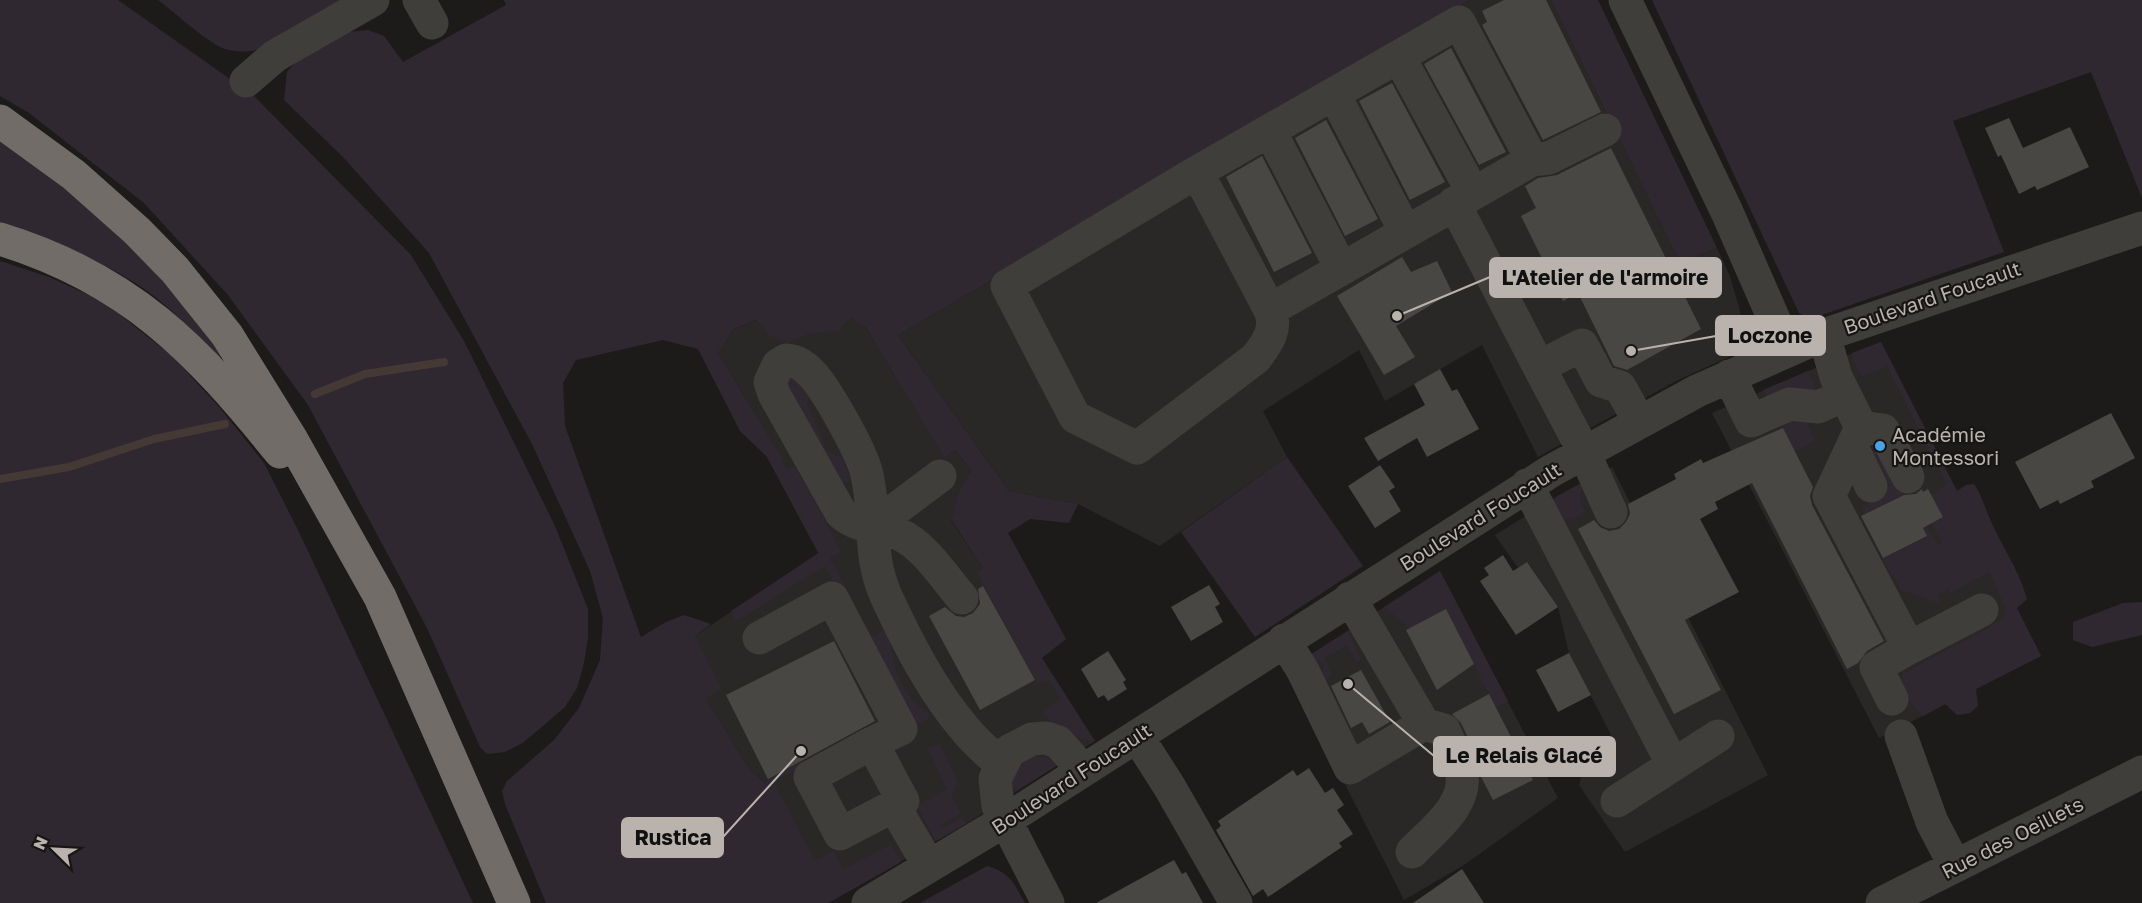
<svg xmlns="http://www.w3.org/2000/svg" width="2142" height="903" font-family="'Golos Text',sans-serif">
<rect width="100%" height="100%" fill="#1c1b1a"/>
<path fill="#292826" d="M1470,0H1551L1680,263L1717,248L1730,276L1739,307L1743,327L1740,352L1676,381L1538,457L1482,345L1385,401L1359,350L1263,411L1287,457L1160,546L1078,504L1009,491L898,335Z
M828,304L866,328L944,456L955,450L971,470L958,493L951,520L1095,741L966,824L832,901L766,784L751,771L706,699L695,636L818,553L767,457L780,455L718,353L734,329L757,320Z
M1881,342L2041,656L1879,738L1712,413L1808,371Z
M1612,467L1768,775L1625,852L1579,785L1587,756L1613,759L1615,743L1569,653L1558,607L1528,563L1518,568L1495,535L1566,491Z
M1440,571L1558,798L1464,865L1404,900L1322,739L1290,668Z"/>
<path fill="#302830" d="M0,0H118L254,96L411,255L464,341L555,526L588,609V638L584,663L577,688L565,707L524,742L505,752L487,754L480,747L427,628L308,405L228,295L144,203L29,113L0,96Z
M158,0H354C318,20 266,62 225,49C209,44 173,11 158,0Z
M504,0H1470L898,335L1009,491L1078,504L1069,523L1030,519L1008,533L1066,639L1042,658L1095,741C1073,739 1058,729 1042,713L1061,698L1049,681L1037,683L977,573L983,569L951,519L958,493L971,470L955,450L944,457L866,328L850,318L837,331L812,333L788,342L770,336L756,320L734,329L718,353L781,456L786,470L795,466L842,552L830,557L866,628L860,630L825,566L736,621L731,611L819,553L767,457L740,431L698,349L663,340L576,360L563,383L565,426L641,637L666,622L684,615L711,624L695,636L721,688L706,699L751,771L766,784L768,779L803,761L805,766L769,783L770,786L775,785L815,861L833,851L843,869L891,844L901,862L828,903H546L505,804L502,791L507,781L554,740L579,708L600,660L603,618L590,571L532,444L429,253L343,157L284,100L287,72L295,63L347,32L368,30L384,36L403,62L506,5Z
M1551,0H1598L1717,248L1680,263Z
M1652,0H2142V198L2091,72L1953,121L2004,252L1810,319L1799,313Z
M0,139L116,225L224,355L218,360C197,337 176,312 150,293C105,260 52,242 0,225Z
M0,261L49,277L104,302L172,356L220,408L264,463L299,532L473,903H0Z
M1881,342L1957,491L1966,485L1974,484C1981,494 1983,503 1988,514C1999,543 2019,568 2027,599L2017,608L2041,656L1976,689L1978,706L1970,713L1957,715L1945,704L1923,716L1900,691L1903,674L2002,620L2006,611L1990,572L1950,593L1949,588L1937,595L1941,604L1902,590L1882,559L1927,537L1923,527L1926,526L1938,545L1942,543L1932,523L1943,517L1931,495L1947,485L1887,366L1862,376L1853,360L1852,353Z
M1808,371L1817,391L1804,399L1788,388L1768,399L1763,390Z
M787,374L812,390L807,403L827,451L843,459L851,481L841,484L782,386Z
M1803,414L1815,441L1794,451L1782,426L1786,419Z
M1877,450L1907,493L1864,514L1862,507L1884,495L1886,488L1890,486L1873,452Z
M1287,457L1363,566L1255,637L1181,532Z
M1587,480C1580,493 1577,497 1585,512L1573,519H1564L1549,501Z
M1440,571L1508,701L1496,708L1446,610L1409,628L1384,607Z
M2142,602V635L2092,647L2073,640V622L2123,603Z
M889,628C893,666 897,691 930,714L927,720L916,725L871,637Z
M1348,631L1361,660L1356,661L1347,645L1324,658L1332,675L1324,681L1323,663L1308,656Z
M940,745L958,782L951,796L961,813L939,827L941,829L963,816L966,824L936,841L917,806L947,789L927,747Z
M1035,757L1048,758L1056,766L1016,791L1011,786C1009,770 1021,762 1035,757Z
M987,866C1009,872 1014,883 1025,903H920Z"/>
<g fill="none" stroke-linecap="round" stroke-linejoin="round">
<path stroke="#453936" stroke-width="8" d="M315,394L365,374L444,362
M0,479L69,467L154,439L225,424"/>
</g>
<path fill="#484744" d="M1504,0H1546L1601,112L1543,140L1482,25L1487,22L1482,11Z
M1451,48L1506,152L1479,165L1424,64Z
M1392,83L1445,182L1410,200L1359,101Z
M2009,118L2023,148L2070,127L2089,167L2037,190L2035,186L2019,194L2001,155L1998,157L1985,128Z
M1326,120L1378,219L1345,236L1295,138Z
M1611,148L1701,329L1627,370L1614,366L1578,293L1563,301L1521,216L1536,208L1525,186L1538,178L1557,175Z
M1262,156L1312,253L1274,272L1226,177Z
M1402,257L1411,272L1437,261L1452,292L1396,326L1415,357L1384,375L1337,296Z
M1440,369L1452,391L1457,389L1479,429L1427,457L1417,438L1378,461L1364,438L1425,405L1414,384Z
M2111,413L2135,458L2091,481L2094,487L2060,504L2058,500L2040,509L2015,462Z
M1783,428L1813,487L1810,496L1812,505L1884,641L1867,651L1858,663L1847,669L1752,483L1715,502L1718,509L1700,519L1739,592L1685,620L1721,690L1674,714L1578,529L1594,520L1600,527L1609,531L1619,529L1626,522L1630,514L1628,504L1676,479L1674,474L1701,459L1703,463Z
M1380,465L1395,487L1389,491L1401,511L1375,528L1348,486Z
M1922,489L1923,492L1928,489L1943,517L1923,528L1927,536L1883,558L1861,516L1904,495L1916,494Z
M1503,555L1513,571L1527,562L1558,607L1516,635L1480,581L1489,575L1484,568Z
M1209,585L1220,604L1215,607L1223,622L1191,641L1171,607Z
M983,586L1035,680L980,710L929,616L945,607L956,616L964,617L973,613L980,604L978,589Z
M1446,609L1474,664L1437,690L1406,630Z
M834,641L875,721L768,779L726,695Z
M1108,651L1126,680L1123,682L1127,689L1108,701L1104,695L1098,698L1081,669Z
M1569,653L1591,695L1558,712L1536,670Z
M1361,670L1390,722L1369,734L1362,722L1351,728L1331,686Z
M1489,694L1533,780L1493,800L1480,775L1475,753L1461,723L1452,714Z
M1309,768L1325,793L1333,788L1344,805L1337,810L1353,834L1339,843L1342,847L1268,897L1263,889L1253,896L1216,830L1221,826L1218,821L1293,770L1297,776Z
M1174,860L1182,874L1186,872L1203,903H1096Z
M1462,869L1484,903H1413Z"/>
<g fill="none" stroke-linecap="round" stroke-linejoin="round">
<path stroke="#403e3b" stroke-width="33" d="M419,0L432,23
M1625,0L1727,212L1787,349
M1459,22L1532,160L1270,310L1197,172Z
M1399,57L1473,193
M246,81L275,56L373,0
M1334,94L1405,231
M1270,131L1341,268
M1532,160L1549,158L1605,130
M1197,172L1007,286L1075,417L1137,448L1256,358C1267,343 1278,329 1270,310
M1454,203L1539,367
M1824,335L1836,377L1861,427L1852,447L1871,486
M1729,376L1751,421L1790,404L1818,407L1845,395
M1861,427L1883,430L1908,477
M1852,447L1829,496L1909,648L1982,610
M1527,485L1673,765
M1611,512L1584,452L1539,367L1582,345L1601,381L1620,387L1639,421
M872,527L940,476
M962,598C944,577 925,546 899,534C880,526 857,528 841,513L774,394L770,382L778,365L786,360C797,361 803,365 810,372C825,386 863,454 867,475C877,519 867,552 886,596C907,641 932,691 965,729C975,742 989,753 1000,764
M759,638L832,598L901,729L872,743
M1284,640L1303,671L1350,768L1424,724L1350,598
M1892,699L1876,667L1909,648
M1137,736L1169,786L1236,903
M1901,736L1932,822L1955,866
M872,743L903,801L840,834L810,777Z
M1617,801L1718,736
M894,806L929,866
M1412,852C1432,831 1470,804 1461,770C1458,756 1449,743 1444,730L1424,724
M868,903L1006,820L1551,471L1697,391L1824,335L2142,228
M1048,903L998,806L995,779L1009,751L1032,739L1046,738L1058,742L1083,770
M1882,903L2142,772"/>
<path stroke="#716c67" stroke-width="33" d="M0,121L74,175L137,231L175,270L227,335L292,440L380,597L514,903
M0,239C130,279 197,349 280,452"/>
</g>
<circle fill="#4aa3e3" stroke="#171615" stroke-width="2" cx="1880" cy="446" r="6"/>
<g text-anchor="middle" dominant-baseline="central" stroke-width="4.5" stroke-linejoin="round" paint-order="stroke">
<g font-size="20" fill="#bab3ad" stroke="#171615">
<text transform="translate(1932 297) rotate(-19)">Boulevard Foucault</text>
<text transform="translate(1480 516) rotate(-32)">Boulevard Foucault</text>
<text transform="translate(1071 778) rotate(-33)">Boulevard Foucault</text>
<text transform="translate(2012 837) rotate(-27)">Rue des Oeillets</text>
</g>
<g font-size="20" fill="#bab3ad" stroke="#171615" text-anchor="start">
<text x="1892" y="434">Académie<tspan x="1892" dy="23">Montessori</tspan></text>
</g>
</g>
<path fill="none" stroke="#bab3ad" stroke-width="2" d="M1397 316L1490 277M1631 351L1716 336M1348 684L1434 756M801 751L723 837"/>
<g fill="#bab3ad" stroke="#171615" stroke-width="2">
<circle cx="1397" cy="316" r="6"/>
<circle cx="1631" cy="351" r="6"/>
<circle cx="1348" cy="684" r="6"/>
<circle cx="801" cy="751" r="6"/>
</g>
<g fill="#bab3ad" stroke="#bab3ad" stroke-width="2">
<rect x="1490" y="258" width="231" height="39" rx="6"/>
<rect x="1716" y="316" width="109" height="39" rx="6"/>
<rect x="1434" y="737" width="181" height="39" rx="6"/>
<rect x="622" y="818" width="101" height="39" rx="6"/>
</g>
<g font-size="21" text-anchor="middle" font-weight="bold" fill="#111">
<text x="1605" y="285">L'Atelier de l'armoire</text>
<text x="1770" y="343">Loczone</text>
<text x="1524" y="763">Le Relais Glacé</text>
<text x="673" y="845">Rustica</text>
</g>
<g transform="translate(54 849) rotate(294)" stroke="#171615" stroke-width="4.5" paint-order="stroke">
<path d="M0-4.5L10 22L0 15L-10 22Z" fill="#bab3ad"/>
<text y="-9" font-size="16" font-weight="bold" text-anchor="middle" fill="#bab3ad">N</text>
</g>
</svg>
